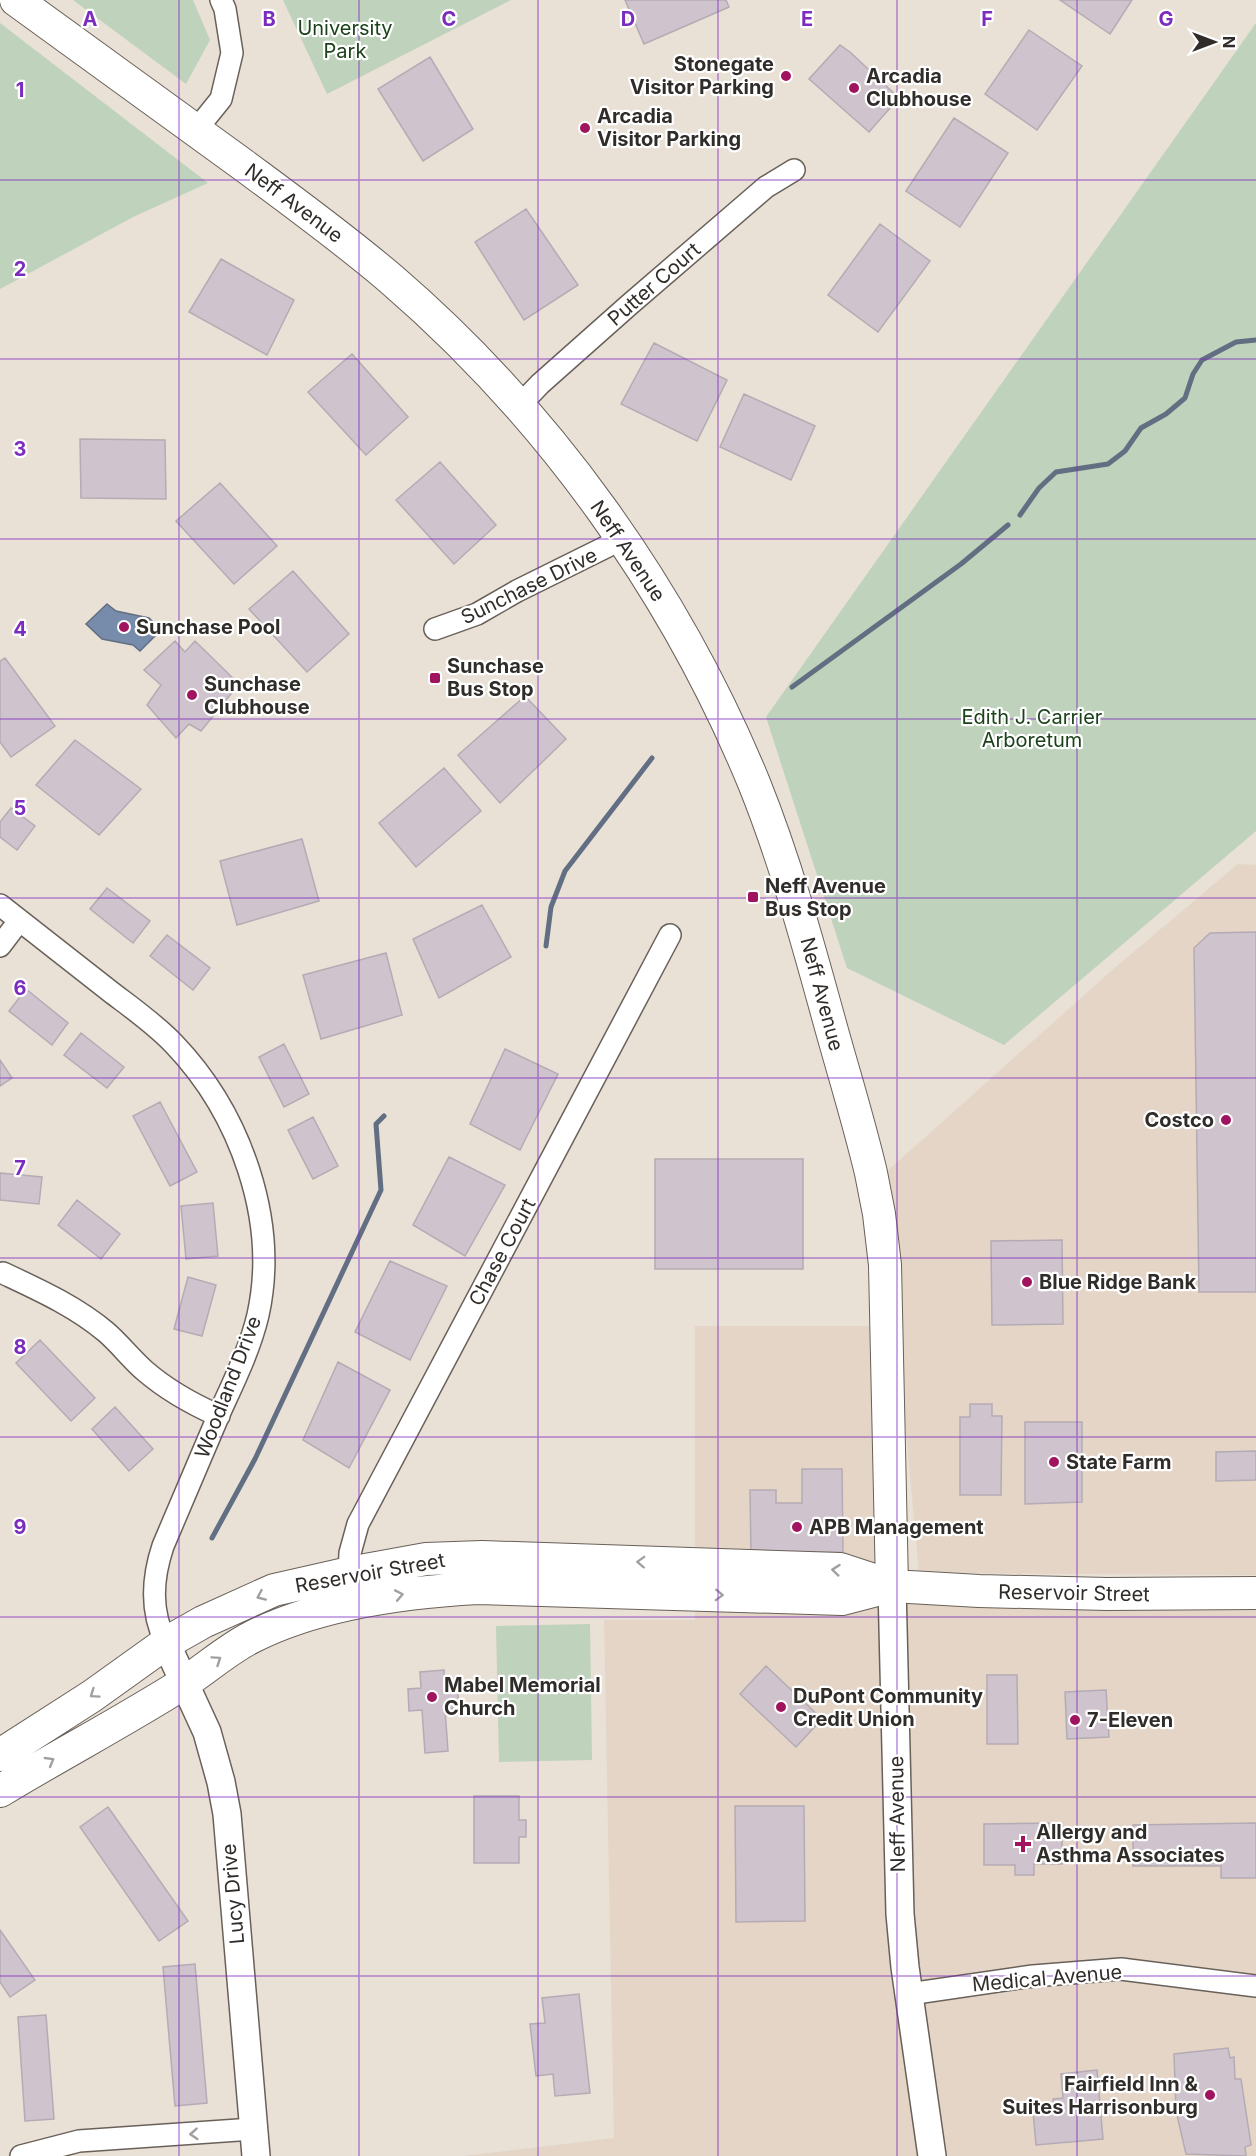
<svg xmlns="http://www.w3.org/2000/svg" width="1256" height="2156" font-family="Inter,sans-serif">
<rect width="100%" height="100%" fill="#e9e0d6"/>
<path fill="#e4d5c6" d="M1238,864L1256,865V1575L919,1573L904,1411L909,1579L1256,1589V2156H463L614,2138L604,1620H695V1326H897L884,1174L1118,965Z"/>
<path fill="#bed2bc" d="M73,0H193L210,40L186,84Z
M283,0H511L327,94Z
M0,23L208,183L133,217L0,289Z
M1256,23V831L1004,1045L847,968L766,717Z
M590,1624L592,1760L499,1762L496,1626Z"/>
<path fill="#778caa" stroke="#626f83" stroke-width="1.5" d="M107,604L116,611L149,618L161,630L140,651L133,645L102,639L86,624Z"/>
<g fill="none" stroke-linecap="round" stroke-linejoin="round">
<path stroke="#626f83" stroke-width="5" d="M1020,515L1039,488L1056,472L1108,464L1125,451L1141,428L1166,414L1185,398L1193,374L1202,360L1236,342L1256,340
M792,687L961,564L1008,525
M546,946L551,907L565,871L652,758
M212,1538L255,1459L381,1190L376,1124L384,1116"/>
</g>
<path fill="#cfc4cd" stroke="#b5abb4" stroke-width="1.5" d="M625,0H726L729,7L644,44Z
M1060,0H1132L1110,34Z
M1029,30L1082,66L1037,130L985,94Z
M840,45L850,52L899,98L869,132L809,79Z
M430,57L473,129L423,161L378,89Z
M954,118L1008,153L960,227L906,191Z
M526,209L578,285L524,320L475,242Z
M880,224L930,261L878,332L828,295Z
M221,259L294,300L267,355L189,312Z
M654,343L727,380L697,441L621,404Z
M352,354L408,417L366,455L308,392Z
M744,394L815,426L791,480L720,447Z
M80,439L165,440L166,499L81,498Z
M440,462L496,525L454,564L396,500Z
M220,483L277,546L234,584L176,521Z
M293,571L349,634L307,672L249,609Z
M175,641L185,652L195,641L239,684L201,731L189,724L176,738L147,705L161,685L144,670Z
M5,658L55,726L11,757L0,742V661Z
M525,696L566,739L500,803L458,755Z
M75,740L141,789L99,835L36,785Z
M444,768L481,811L416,867L379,823Z
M11,808L35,826L17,850L0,837V822Z
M302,839L319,901L237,925L220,861Z
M107,888L150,921L133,943L90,909Z
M482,905L511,957L439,998L413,939Z
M1256,932V1292H1199L1194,948L1210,933Z
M167,935L210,968L193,990L150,956Z
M386,953L402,1015L321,1039L303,975Z
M26,989L68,1023L52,1045L9,1011Z
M81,1033L124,1067L107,1088L64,1055Z
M284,1044L309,1094L284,1107L259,1057Z
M505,1049L558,1074L520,1150L470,1124Z
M0,1060L12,1078L0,1086Z
M160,1102L197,1172L170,1186L133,1116Z
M313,1117L338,1166L313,1179L288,1130Z
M449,1157L505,1185L465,1256L413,1225Z
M655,1159H803V1269H655Z
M0,1173L42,1177L39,1204L0,1200Z
M77,1200L120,1234L101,1259L58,1225Z
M213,1203L218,1256L186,1259L181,1206Z
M1062,1240L1063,1324L992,1325L991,1241Z
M390,1261L447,1286L410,1360L355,1332Z
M188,1277L216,1285L202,1336L174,1329Z
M40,1340L95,1398L71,1421L16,1363Z
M338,1362L390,1390L349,1468L303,1440Z
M970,1404H992V1416H1002L1001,1495H960V1417H970Z
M115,1407L153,1449L129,1471L92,1429Z
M1025,1422H1082V1502L1025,1504Z
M1256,1451V1480L1216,1481V1452Z
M802,1469H842L843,1552L751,1553L750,1490H776V1503H802Z
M766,1666L822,1719L796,1747L740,1694Z
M444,1670V1683L457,1682L459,1708L445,1709L448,1751L425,1753L422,1710L409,1711L408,1689L421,1688L420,1672Z
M987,1675H1017L1018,1744H987Z
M1106,1690L1109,1737L1067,1739L1065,1692Z
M474,1796H519V1820H526V1837H519V1863H474Z
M735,1806H804L805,1921L736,1922Z
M108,1807L188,1921L159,1941L80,1827Z
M1062,1823V1864H1034V1875H1015V1865H984V1824Z
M1256,1823V1878H1221V1866H1133V1825Z
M0,1930L35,1980L10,1997L0,1982Z
M195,1964L207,2103L175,2106L163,1967Z
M579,1994L590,2093L555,2096L553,2074L536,2076L530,2024L545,2023L542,1998Z
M46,2015L54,2119L25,2121L18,2017Z
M1228,2048L1230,2058L1234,2057L1235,2079H1241L1251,2145L1245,2147L1246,2156L1186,2154L1176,2111L1174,2054Z
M1097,2070L1103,2139L1036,2145L1033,2111L1054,2109L1053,2099L1063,2098L1061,2074Z"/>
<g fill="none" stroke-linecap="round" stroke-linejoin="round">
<defs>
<path id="minor" d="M196,130L221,99L232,53L225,9L221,0
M519,406L540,384L629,305L766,187L794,170
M435,629L477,614L517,591L622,539
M0,905C37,934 74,963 111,992C132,1008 155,1024 174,1044C240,1113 279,1220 258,1315C250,1349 234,1381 220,1412C201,1457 182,1501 163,1546C152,1579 150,1611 166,1643
M0,946L19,921
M3,1273C39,1290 75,1306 106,1332C120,1344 131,1359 145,1371C167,1390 192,1404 219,1416
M349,1573L350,1553L358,1524L670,935
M909,1994L1033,1976L1121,1969L1256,1986
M21,2156L79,2141L253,2129"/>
<path id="tertiary" d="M892,1586L900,1914L905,1967L932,2156
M166,1643L207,1732L221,1782L227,1814L256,2156"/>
<path id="secondary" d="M16,0C91,55 167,109 242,164C292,201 343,238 391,279C549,415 675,591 754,783C785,860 807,940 829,1020C843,1071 859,1122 871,1173L879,1214L885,1265L892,1586
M0,1755L92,1696L166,1643L203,1622L274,1590L349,1573L426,1559L482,1557L840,1569L892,1586L979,1591L1107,1594L1256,1593
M0,1791C61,1754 124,1721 184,1683C207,1668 228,1649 252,1637C319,1603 404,1592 478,1588L842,1599L892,1586"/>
</defs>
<use href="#minor" stroke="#696159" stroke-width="24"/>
<use href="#tertiary" stroke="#696159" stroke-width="30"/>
<use href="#secondary" stroke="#696159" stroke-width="34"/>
<use href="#minor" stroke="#fff" stroke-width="21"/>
<use href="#tertiary" stroke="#fff" stroke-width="27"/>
<use href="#secondary" stroke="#fff" stroke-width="32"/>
</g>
<defs><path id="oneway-chevron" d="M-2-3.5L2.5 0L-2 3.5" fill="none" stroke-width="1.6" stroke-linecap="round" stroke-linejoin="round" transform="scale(1.5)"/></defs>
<g stroke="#a2a09f">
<use href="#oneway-chevron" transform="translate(641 1562) rotate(-178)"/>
<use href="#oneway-chevron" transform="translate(836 1570) rotate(-174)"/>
<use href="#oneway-chevron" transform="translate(399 1595) rotate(-11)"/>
<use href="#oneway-chevron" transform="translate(719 1595) rotate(2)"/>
<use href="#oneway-chevron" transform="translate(261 1596) rotate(156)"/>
<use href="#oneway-chevron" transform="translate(217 1660) rotate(-34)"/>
<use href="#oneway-chevron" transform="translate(94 1694) rotate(145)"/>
<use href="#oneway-chevron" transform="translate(50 1761) rotate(-30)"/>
<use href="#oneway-chevron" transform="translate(194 2134) rotate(176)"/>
</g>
<path fill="none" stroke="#7b2cbf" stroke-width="1.5" stroke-opacity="0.55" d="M179,0V2156M359,0V2156M538,0V2156M718,0V2156M897,0V2156M1077,0V2156M0,180H1256M0,359H1256M0,539H1256M0,719H1256M0,898H1256M0,1078H1256M0,1258H1256M0,1437H1256M0,1617H1256M0,1797H1256M0,1976H1256"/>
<g fill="#a0135e" stroke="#fff" stroke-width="2">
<circle cx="786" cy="76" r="6"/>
<circle cx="854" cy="88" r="6"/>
<circle cx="585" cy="128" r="6"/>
<circle cx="124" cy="627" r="6"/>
<rect x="429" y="672" width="12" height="12" rx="3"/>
<circle cx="192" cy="695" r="6"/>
<rect x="747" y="891" width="12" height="12" rx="3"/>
<circle cx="1226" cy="1120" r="6"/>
<circle cx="1027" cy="1282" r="6"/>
<circle cx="1054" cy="1462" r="6"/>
<circle cx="797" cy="1527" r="6"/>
<circle cx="432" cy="1697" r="6"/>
<circle cx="781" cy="1707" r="6"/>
<circle cx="1075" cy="1720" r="6"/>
<path d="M1020 1835h6v6h6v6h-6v6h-6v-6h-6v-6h6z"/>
<circle cx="1210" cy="2095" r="6"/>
</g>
<g text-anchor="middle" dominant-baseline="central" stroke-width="4.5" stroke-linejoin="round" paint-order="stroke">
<g font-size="20" fill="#1b4219" stroke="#fff">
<text x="345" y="28">University<tspan x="345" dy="23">Park</tspan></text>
<text x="1032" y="717">Edith J. Carrier<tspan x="1032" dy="23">Arboretum</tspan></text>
</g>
<g font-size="20" font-weight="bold" fill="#302c29" stroke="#fff" text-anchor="start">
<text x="774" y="64" text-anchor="end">Stonegate<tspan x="774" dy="23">Visitor Parking</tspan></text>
<text x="866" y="76">Arcadia<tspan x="866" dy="23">Clubhouse</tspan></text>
<text x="597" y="116">Arcadia<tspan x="597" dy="23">Visitor Parking</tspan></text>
<text x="136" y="627">Sunchase Pool</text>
<text x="447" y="666">Sunchase<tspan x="447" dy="23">Bus Stop</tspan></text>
<text x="204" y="684">Sunchase<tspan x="204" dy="23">Clubhouse</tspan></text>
<text x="765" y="886">Neff Avenue<tspan x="765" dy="23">Bus Stop</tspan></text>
<text x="1214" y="1120" text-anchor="end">Costco</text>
<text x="1039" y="1282">Blue Ridge Bank</text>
<text x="1066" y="1462">State Farm</text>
<text x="809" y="1527">APB Management</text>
<text x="444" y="1685">Mabel Memorial<tspan x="444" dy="23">Church</tspan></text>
<text x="793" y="1696">DuPont Community<tspan x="793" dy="23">Credit Union</tspan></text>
<text x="1087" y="1720">7-Eleven</text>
<text x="1036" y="1832">Allergy and<tspan x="1036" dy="23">Asthma Associates</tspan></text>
<text x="1198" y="2084" text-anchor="end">Fairfield Inn &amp;<tspan x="1198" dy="23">Suites Harrisonburg</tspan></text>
</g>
<g font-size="20" fill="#302c29" stroke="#fff">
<text transform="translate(294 203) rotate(37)">Neff Avenue</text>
<text transform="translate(654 284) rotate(-41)">Putter Court</text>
<text transform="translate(628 551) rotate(56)">Neff Avenue</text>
<text transform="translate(529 586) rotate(-26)">Sunchase Drive</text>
<text transform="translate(822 994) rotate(75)">Neff Avenue</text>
<text transform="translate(502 1252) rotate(-62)">Chase Court</text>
<text transform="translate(228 1387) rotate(-69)">Woodland Drive</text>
<text transform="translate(370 1573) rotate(-10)">Reservoir Street</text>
<text transform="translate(1074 1593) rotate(1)">Reservoir Street</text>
<text transform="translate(897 1814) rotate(-91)">Neff Avenue</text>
<text transform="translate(233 1894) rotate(-95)">Lucy Drive</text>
<text transform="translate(1047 1978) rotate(-5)">Medical Avenue</text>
</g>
</g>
<g font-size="20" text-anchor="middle" font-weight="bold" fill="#7b2cbf" stroke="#fff" stroke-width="4.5" stroke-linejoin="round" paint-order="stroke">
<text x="90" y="26">A</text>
<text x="269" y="26">B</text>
<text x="449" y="26">C</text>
<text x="628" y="26">D</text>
<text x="807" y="26">E</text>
<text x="987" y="26">F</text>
<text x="1166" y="26">G</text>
<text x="20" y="97">1</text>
<text x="20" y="276">2</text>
<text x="20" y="456">3</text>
<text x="20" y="636">4</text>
<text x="20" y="815">5</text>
<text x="20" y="995">6</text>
<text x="20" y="1175">7</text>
<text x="20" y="1354">8</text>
<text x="20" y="1534">9</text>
</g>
<g transform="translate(1214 42) rotate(90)" stroke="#ffffff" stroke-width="4.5" paint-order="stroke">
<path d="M0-4.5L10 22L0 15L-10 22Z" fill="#302c29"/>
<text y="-9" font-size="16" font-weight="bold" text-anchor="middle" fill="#302c29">N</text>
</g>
</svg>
